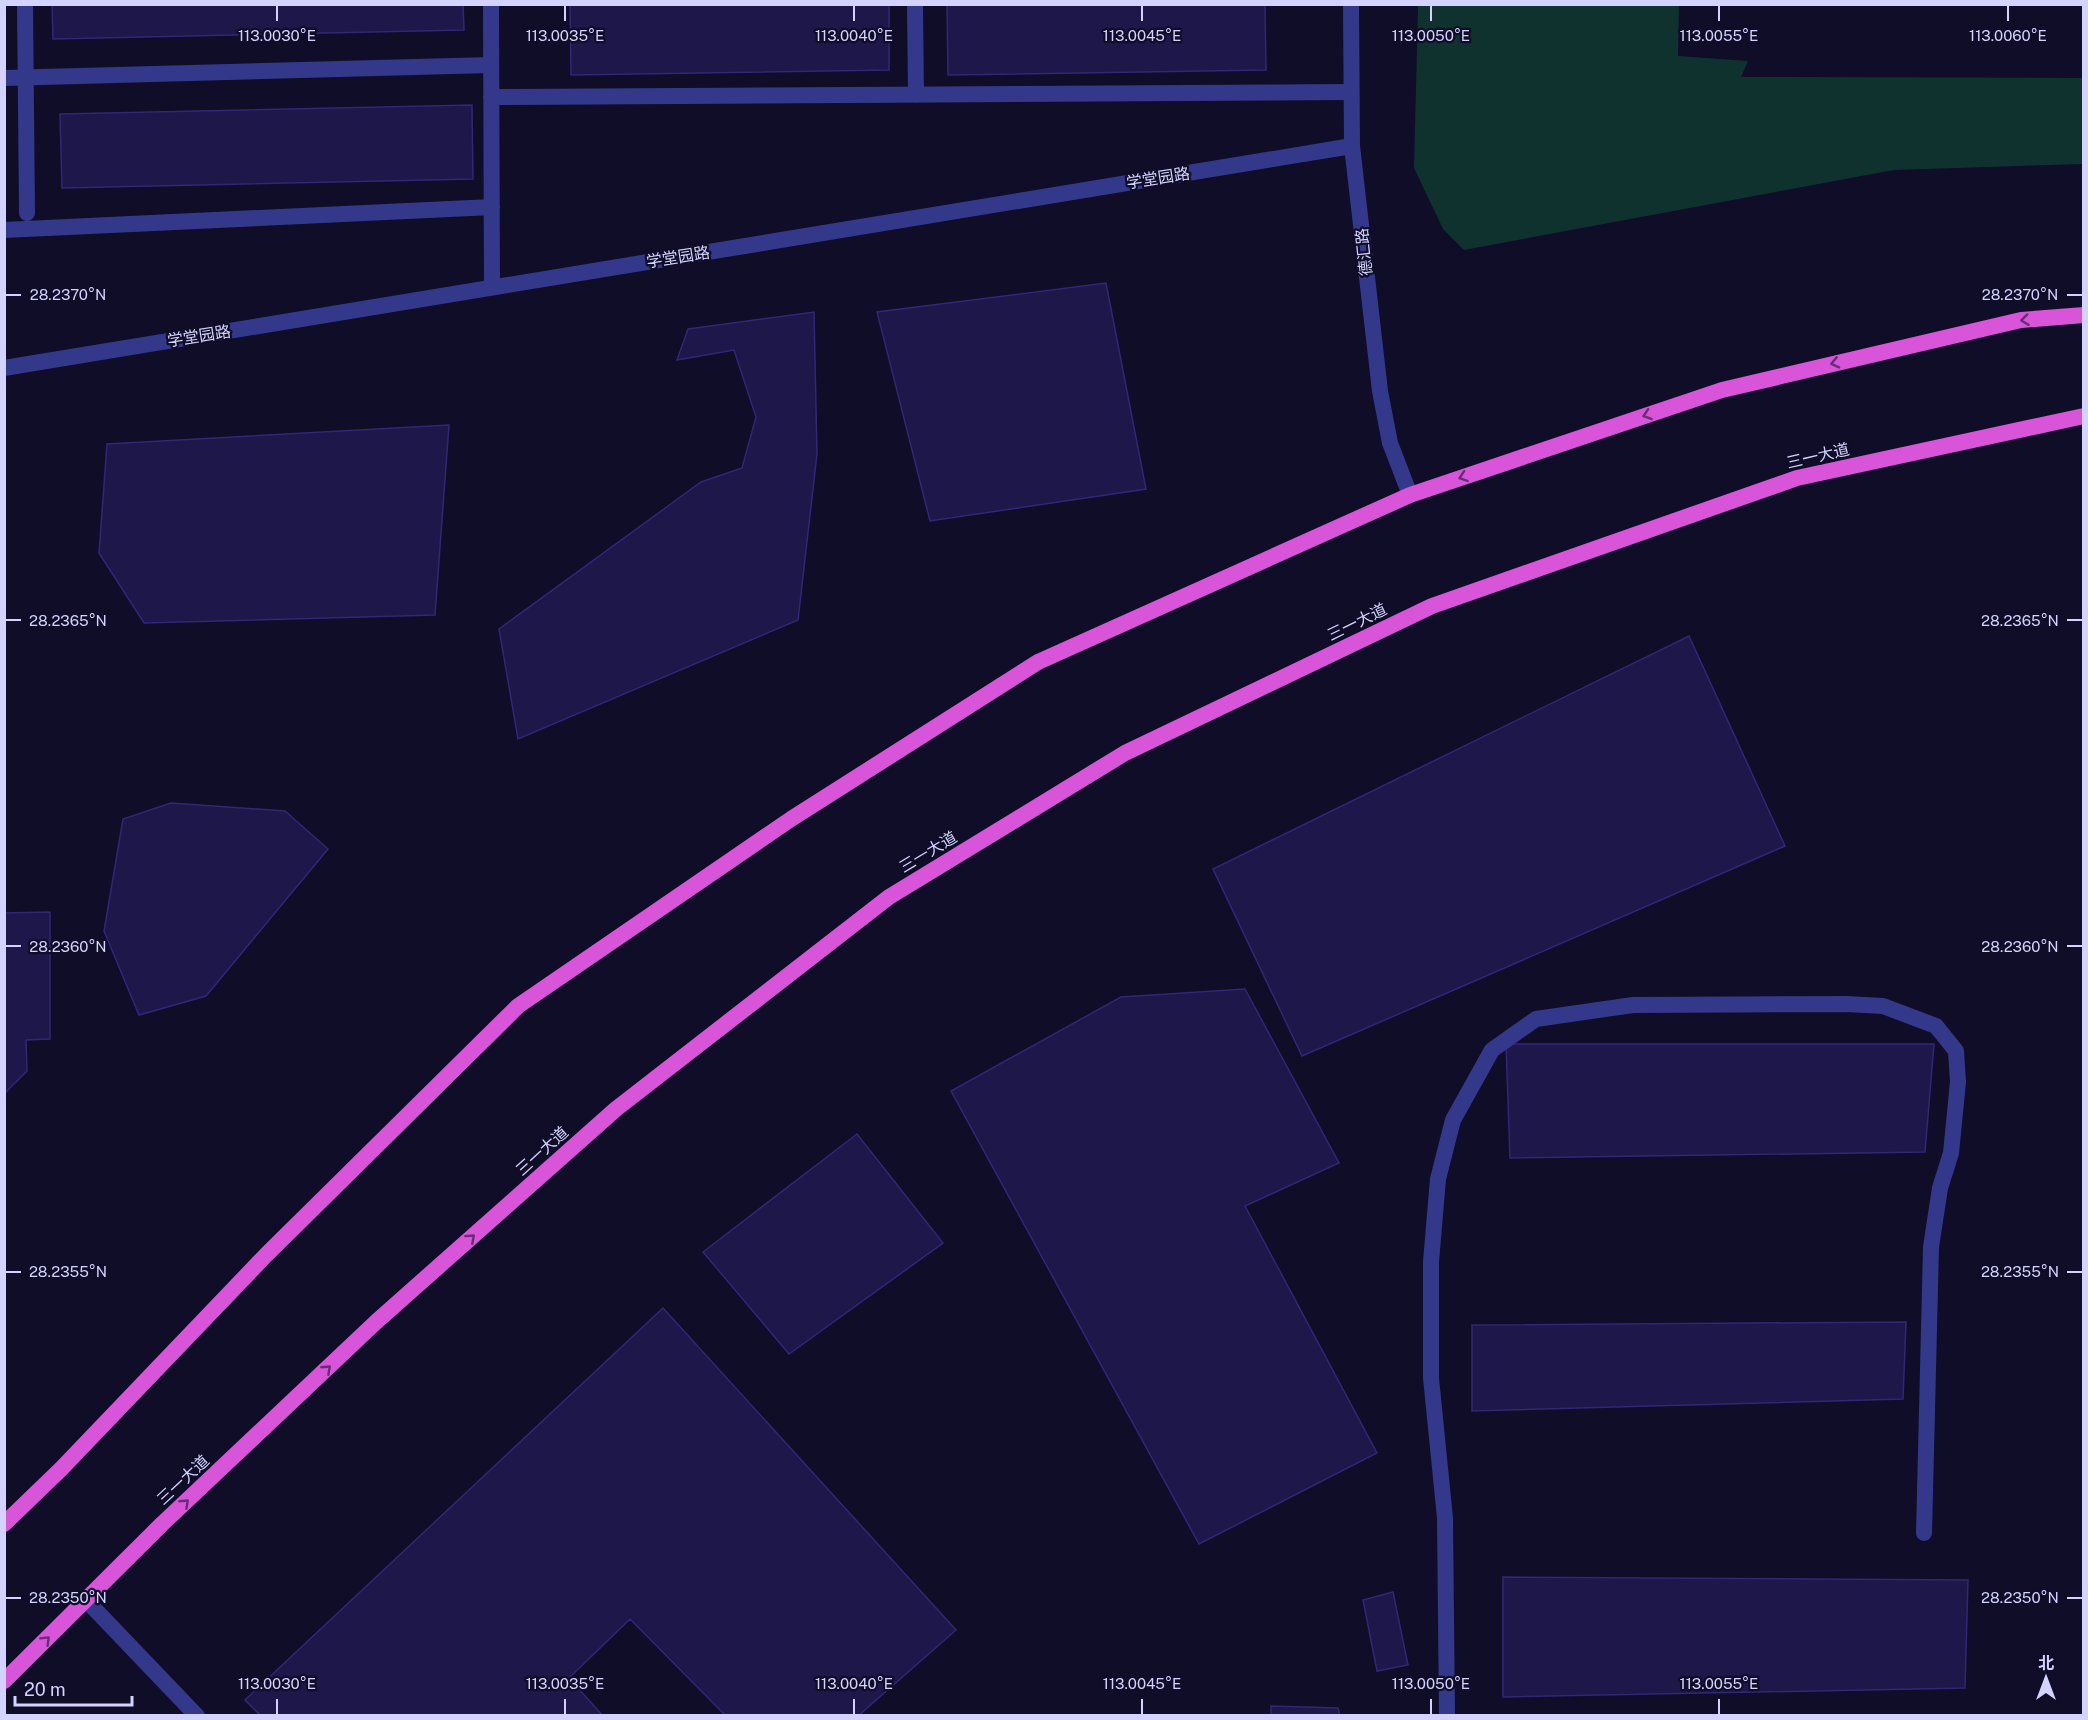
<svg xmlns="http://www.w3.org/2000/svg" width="2088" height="1720" font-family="'Public Sans','Noto Sans SC',sans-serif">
<rect width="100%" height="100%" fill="#0f0d27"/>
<path fill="#0f322e" d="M1418,5H1679L1678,56L1748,61L1741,77L2083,78V164L1894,170L1464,250L1443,229L1414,168Z"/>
<path fill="#1d174a" stroke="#302778" stroke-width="1.5" d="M52,4H463L464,30L53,39Z
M570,4H889V70L571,75Z
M947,4H1265L1266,70L948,75Z
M472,105L473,179L62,188L60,114Z
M1106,283L1146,489L930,521L877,312Z
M814,312L817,454L798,620L518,739L499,629L701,482L742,468L756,417L734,350L677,360L688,329Z
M449,425L435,615L144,623L99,553L107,444Z
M1689,636L1785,846L1302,1056L1213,869Z
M171,803L285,811L328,849L206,996L139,1015L104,931L123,819Z
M50,912V1039L26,1040L27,1071L4,1094V913Z
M1245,989L1339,1163L1245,1206L1377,1453L1199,1544L951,1091L1121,997Z
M1506,1044H1934L1925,1152L1510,1158Z
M857,1134L943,1243L789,1354L703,1252Z
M663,1308L956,1630L858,1716H726L630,1619L569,1678L603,1716H261L245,1700Z
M1906,1322L1903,1399L1472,1411V1325Z
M1503,1577L1968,1580L1965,1688L1503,1697Z
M1393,1592L1408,1665L1377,1671L1363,1600Z
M1271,1706L1338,1708L1340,1716H1271Z"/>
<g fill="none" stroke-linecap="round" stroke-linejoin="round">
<path stroke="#34388b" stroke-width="16" d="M25,4L27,213
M491,4L492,287
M915,4L916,95
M4,78L491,65
M491,97L1351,92
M4,230L492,207
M86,1600L197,1716
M1447,1716L1445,1518L1431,1378V1262L1438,1179L1453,1120L1492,1050L1536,1019L1633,1005L1846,1004L1883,1006L1936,1026L1956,1051L1958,1082L1951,1153L1940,1188L1931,1247L1924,1533"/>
<path stroke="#34388b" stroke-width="16" d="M1351,4L1352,146L1380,391L1390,443L1410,495
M4,368L1352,146"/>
<path stroke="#d854d9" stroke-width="16" d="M4,1524L61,1469L266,1255L518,1006L791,819L1038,662L1410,495L1722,390L2021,320L2084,315
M4,1681L162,1524L376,1322L616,1109L889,897L1125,753L1432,606L1797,478L2084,416"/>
</g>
<defs><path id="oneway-chevron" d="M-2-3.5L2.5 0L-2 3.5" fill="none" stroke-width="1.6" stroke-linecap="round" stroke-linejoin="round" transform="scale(1.5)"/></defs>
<g stroke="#692d77">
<use href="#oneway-chevron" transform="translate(2025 320) rotate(173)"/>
<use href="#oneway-chevron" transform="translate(1835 363) rotate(167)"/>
<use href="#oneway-chevron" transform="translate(1647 415) rotate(161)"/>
<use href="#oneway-chevron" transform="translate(1463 477) rotate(161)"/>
<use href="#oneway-chevron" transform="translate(471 1238) rotate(-42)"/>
<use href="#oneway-chevron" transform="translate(327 1369) rotate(-43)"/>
<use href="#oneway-chevron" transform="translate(185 1503) rotate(-43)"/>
<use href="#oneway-chevron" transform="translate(46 1640) rotate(-45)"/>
</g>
<path fill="none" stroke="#d4d3ff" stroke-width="2" d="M277,6V21M565,6V21M854,6V21M1142,6V21M1431,6V21M1719,6V21M2008,6V21M6,295H21M2067,295H2082M6,620H21M2067,620H2082M6,946H21M2067,946H2082M6,1272H21M2067,1272H2082M6,1598H21M2067,1598H2082M277,1699V1714M565,1699V1714M854,1699V1714M1142,1699V1714M1431,1699V1714M1719,1699V1714"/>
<g text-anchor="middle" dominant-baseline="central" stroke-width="4.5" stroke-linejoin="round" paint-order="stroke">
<g font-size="16" fill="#d4d3ff" stroke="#0f0d27">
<text transform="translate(1158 178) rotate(-9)">学堂园路</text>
<text transform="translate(1364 252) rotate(-96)">德汇路</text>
<text transform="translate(678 257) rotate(-9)">学堂园路</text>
<text transform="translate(199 336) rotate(-9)">学堂园路</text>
<text transform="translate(1818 456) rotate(-13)">三一大道</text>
<text transform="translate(1357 622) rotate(-26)">三一大道</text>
<text transform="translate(928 852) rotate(-31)">三一大道</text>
<text transform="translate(542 1151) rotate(-42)">三一大道</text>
<text transform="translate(183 1480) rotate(-43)">三一大道</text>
</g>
</g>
<g font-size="15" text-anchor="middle" fill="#d4d3ff" stroke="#0f0d27" stroke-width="4.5" stroke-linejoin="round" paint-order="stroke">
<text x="277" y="41">113.0030°E</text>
<text x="565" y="41">113.0035°E</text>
<text x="854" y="41">113.0040°E</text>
<text x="1142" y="41">113.0045°E</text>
<text x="1431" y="41">113.0050°E</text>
<text x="1719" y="41">113.0055°E</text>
<text x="2008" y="41">113.0060°E</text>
<text x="68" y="300">28.2370°N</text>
<text x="2020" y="300">28.2370°N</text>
<text x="68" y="626">28.2365°N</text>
<text x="2020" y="626">28.2365°N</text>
<text x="68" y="952">28.2360°N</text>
<text x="2020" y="952">28.2360°N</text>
<text x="68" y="1277">28.2355°N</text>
<text x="2020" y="1277">28.2355°N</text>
<text x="68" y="1603">28.2350°N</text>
<text x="2020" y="1603">28.2350°N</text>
<text x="277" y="1689">113.0030°E</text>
<text x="565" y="1689">113.0035°E</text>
<text x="854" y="1689">113.0040°E</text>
<text x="1142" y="1689">113.0045°E</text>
<text x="1431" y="1689">113.0050°E</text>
<text x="1719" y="1689">113.0055°E</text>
</g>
<rect width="2088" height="1720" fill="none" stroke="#d4d3ff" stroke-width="12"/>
<g transform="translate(2046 1678)" stroke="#0f0d27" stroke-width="4.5" paint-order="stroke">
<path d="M0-4.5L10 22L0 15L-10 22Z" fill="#d4d3ff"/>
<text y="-9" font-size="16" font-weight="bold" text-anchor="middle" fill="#d4d3ff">北</text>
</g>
<path d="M15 1696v9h117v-9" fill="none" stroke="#d4d3ff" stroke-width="3"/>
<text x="24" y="1696" font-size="18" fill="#d4d3ff" stroke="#0f0d27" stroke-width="4.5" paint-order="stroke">20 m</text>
</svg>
